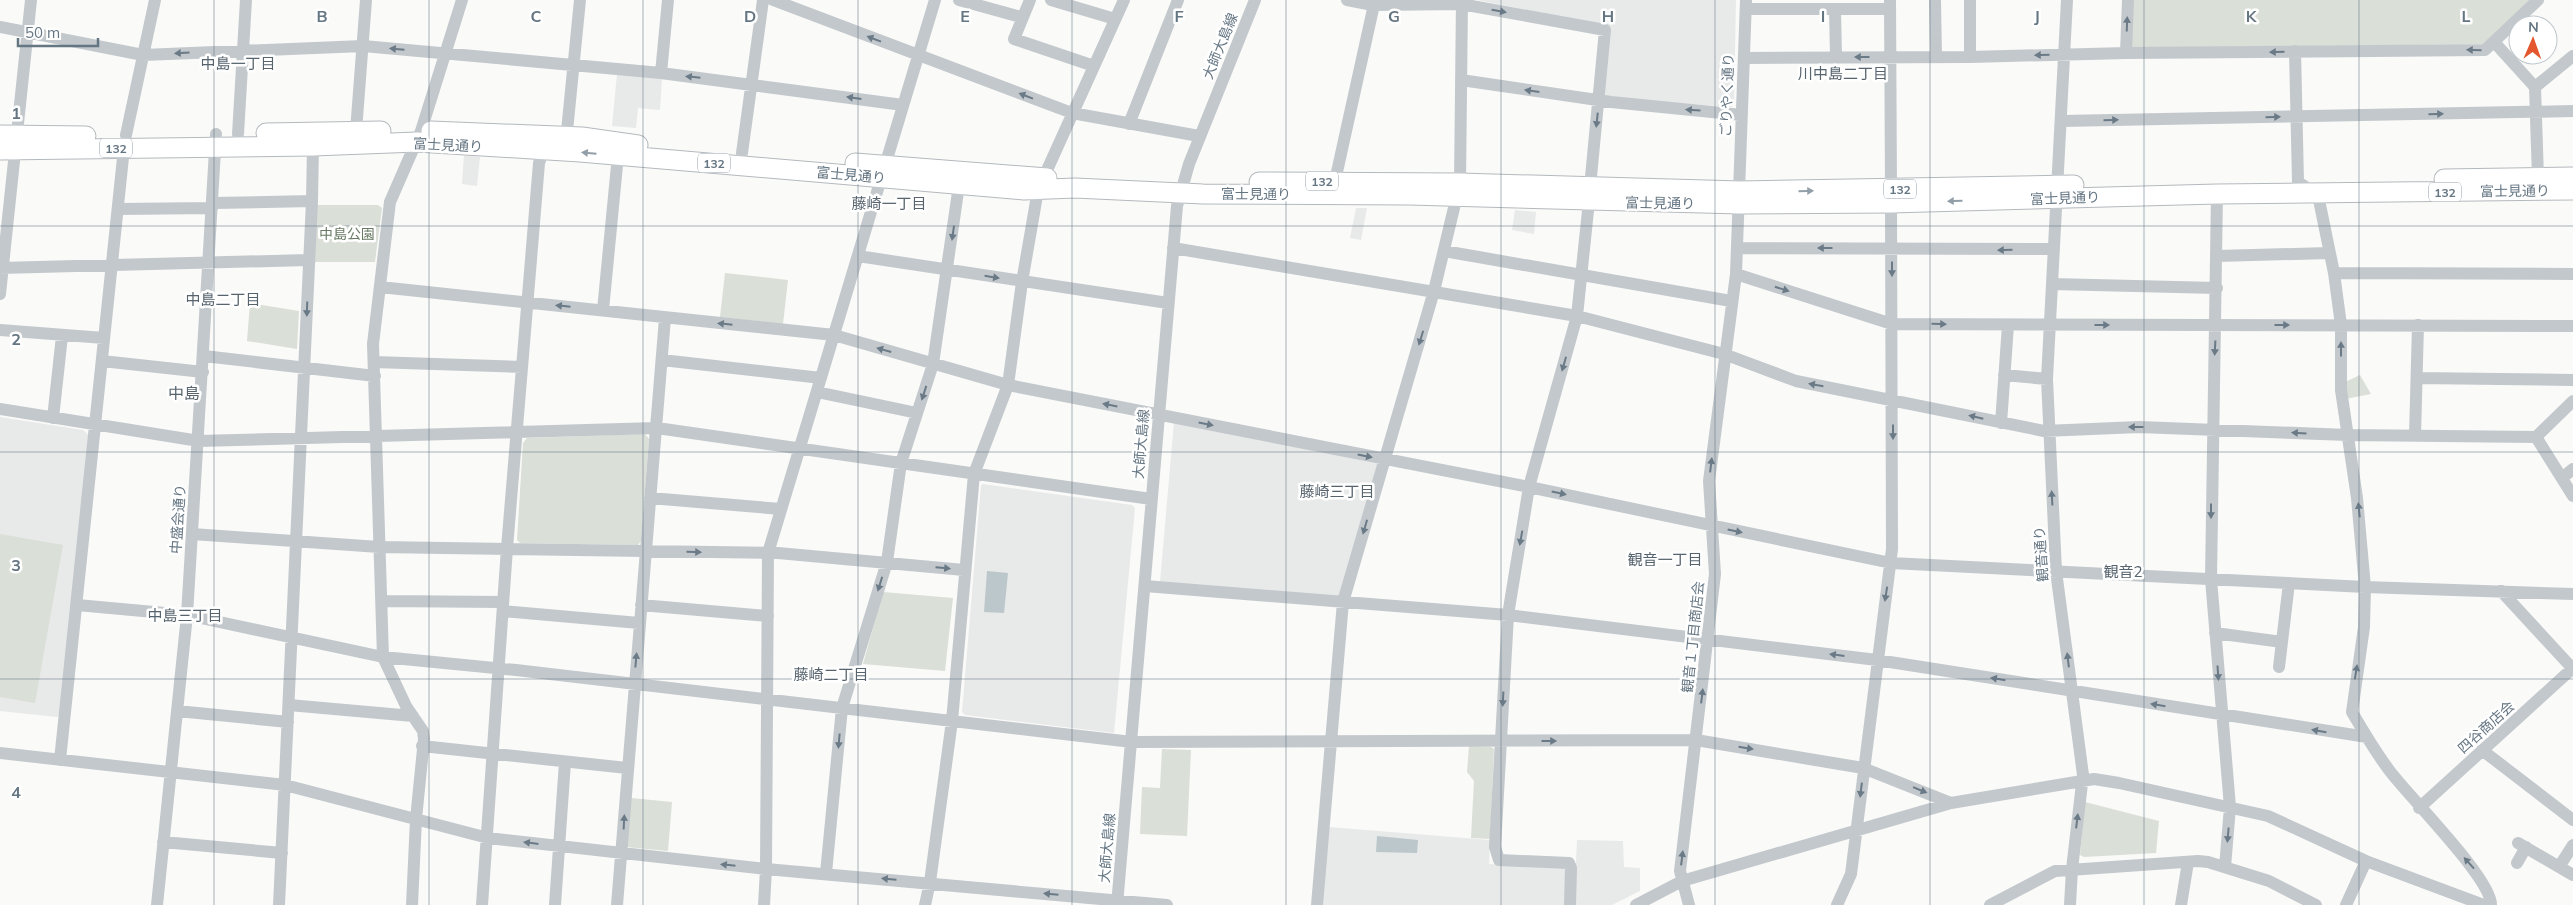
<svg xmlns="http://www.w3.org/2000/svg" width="2573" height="905" font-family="Mulish,'Noto Sans JP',sans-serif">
<rect width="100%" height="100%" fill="#fafaf8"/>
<path fill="#e8e9e9" d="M1477,0H1736L1734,104L1731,107L1608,98L1604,93L1610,27Z
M617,74L662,78L660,110L638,108L636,128L612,126Z
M464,155L480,157L477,186L462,184Z
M1356,208H1367L1361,240L1350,238Z
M1515,210L1536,212L1534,234L1512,230Z
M0,417L83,430L90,436L61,714L57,717L0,711Z
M1174,422L1379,464L1339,597L1160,582Z
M983,484L1132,505L1135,508L1114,733L965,715L962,712L981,485Z
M1329,827L1490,840L1489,864L1567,868L1566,905H1322Z
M1577,840L1623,841L1624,867L1640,868V891L1612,905H1574Z"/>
<path fill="#dadfd7" d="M2131,0H2530L2485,44L2132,48Z
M317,205H378L382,208L375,262H312Z
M725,273L788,280L783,324L720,317Z
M250,303L299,311L297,349L247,341Z
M2360,375L2371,394L2345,399L2343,383Z
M645,434L649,439L641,541L638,545L520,543L517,540L523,443L527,438Z
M0,534L63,545L35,703L0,697Z
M883,592L953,598L945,671L863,664Z
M1469,746L1491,747L1494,749L1490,839L1471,838L1474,781L1467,772Z
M1162,749L1191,750L1187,836L1140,834L1142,787L1160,788Z
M631,798L672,802L668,851L626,847Z
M2085,802L2159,821L2156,853L2084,857L2080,855Z"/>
<path fill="#bbc7cb" d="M987,571L1008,573L1004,613L984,612Z
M1377,836L1418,840L1417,853L1376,852Z"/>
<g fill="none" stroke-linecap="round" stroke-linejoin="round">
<defs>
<path id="highway" d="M431,131L582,137L638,145
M266,133L381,131
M0,135L86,136
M0,150L313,146L417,142L580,152L1024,190L1075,188L1203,194L1409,195L1740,204L1891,203L2217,194L2573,190
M855,163L1047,178
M2444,179L2573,177
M1259,182L1460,183L1740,191L2074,185"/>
</defs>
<use href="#highway" stroke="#b4b9bd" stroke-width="21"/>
<path stroke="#c3c8cc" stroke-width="12" d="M773,0L1072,113L1199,136
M959,0L1021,17
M1030,0L1014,39L1094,66
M1051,0L1115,19
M1347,0L1373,5L1461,4L1605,30L1590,187
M1890,0L1891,189
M1935,0L1936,57
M2067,0L2047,379L2056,571L2083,775L2072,869L2070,905
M2128,0L2126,53L2485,50L2538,0
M1746,9H1890
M1835,9L1836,57
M0,27L143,55L363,46L661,73L903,105
M2495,43L2535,87L2538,178
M2295,51L2298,182L2318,195L2334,273L2341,325V390L2357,498L2365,587L2364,627L2352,712C2363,731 2375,751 2389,770C2409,797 2492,879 2491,905
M1970,57V0
M1744,58L1970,57L2126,53
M661,73L668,0
M1461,80L1611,102L1742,115
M2535,87L2573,56
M2062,121L2573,111
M1129,124L1178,0
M356,131L366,0
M238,134L246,0
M126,135L155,0
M742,153L763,0
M1335,181L1375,0
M2217,194L2211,579L2230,807L2225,867
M213,203L312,201
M119,209L212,208
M1173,248L1577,316L1724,354L1796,381L2044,431L2139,427L2348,435L2536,437
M1737,248L2054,249
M1444,251L1731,301
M858,256L1168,303
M2217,256L2329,253
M0,268L308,260
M2334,273L2573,274
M1736,274L1892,324L2573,326
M2052,284L2217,288
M380,287L834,335L1008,385L1529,487L1891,563L2365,587L2573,594
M0,294L31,0
M603,310L618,155
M0,330L104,338
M204,356L375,376
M662,360L821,378
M102,361L203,372
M374,362L522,367
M2004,375L2047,379
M2417,378L2573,380
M817,392L917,413
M2573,401L2536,437L2573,496
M0,409L199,441L657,428L1151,499
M53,418L62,336
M2001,423L2008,325
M2415,436L2418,325
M2562,478L2573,469
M650,498L781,509
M192,534L379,547L778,553L964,570
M1145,586L1508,615L1877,660L2367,737
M2501,591L2573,669
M382,601L503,602
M77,605L187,615L383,657L516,670L1132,742L1696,740L1863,768L1951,803
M641,605L768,616
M503,611L639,623
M2215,633L2282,642
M2279,667L2289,583
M289,705L413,716
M177,711L288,722
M422,746L627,768
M2482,750L2573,820
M0,753L285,785L488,838L766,869L1167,905
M60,760L124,148
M2419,808L2573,668
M163,842L282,853
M2518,843L2573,875
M2517,863L2526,847
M2559,867L2573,845
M826,873L842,708L887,562L901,463L933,364L959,185
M157,905L187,615L216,134
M279,905L312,201L313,146
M412,905L416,819L424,739L423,731L406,706L383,657L373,344L390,202L421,131L462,0
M482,905L507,548L539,163C542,149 558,142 567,131L580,0
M555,905L565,762
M617,905L665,318
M764,905L766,869L768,553L935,0
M925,905L930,882L952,721L974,474L1008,385L1022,282L1038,190L1124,0
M1117,905L1177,206L1189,164L1255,0
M1317,905L1343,602L1434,291L1460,183L1462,0
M1570,905L1571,868L1569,863L1499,860L1495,847L1508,615L1529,487L1577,316L1589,201
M1636,905L1682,881L1951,803L2094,779L2119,783L2268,816L2366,861L2484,905
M1689,905L1680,871L1715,574L1709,481L1736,274L1746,0
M1837,905L1851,874L1892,549L1891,203
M1990,905L2055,871L2198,861L2208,862L2269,881L2316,905
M2181,905L2188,862
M2346,905L2366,861"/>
<use href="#highway" stroke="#fff" stroke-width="19"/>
</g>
<defs><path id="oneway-solid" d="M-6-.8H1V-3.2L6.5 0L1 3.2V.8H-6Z" transform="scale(1.25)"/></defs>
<g fill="#6a7a87">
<use href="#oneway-solid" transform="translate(1499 11) rotate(10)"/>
<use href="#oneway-solid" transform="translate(2127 24) rotate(-88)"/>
<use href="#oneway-solid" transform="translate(874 39) rotate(-159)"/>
<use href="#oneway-solid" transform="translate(397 49) rotate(-175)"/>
<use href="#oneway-solid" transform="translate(2474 50) rotate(-179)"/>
<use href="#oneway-solid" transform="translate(2277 52) rotate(179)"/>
<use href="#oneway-solid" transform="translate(182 53) rotate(177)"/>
<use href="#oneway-solid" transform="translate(2042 55) rotate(179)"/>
<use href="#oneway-solid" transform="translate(1862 57) rotate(180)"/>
<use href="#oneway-solid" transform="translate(693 77) rotate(-174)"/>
<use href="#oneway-solid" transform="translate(1532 91) rotate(-172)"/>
<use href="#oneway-solid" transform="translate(1026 96) rotate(-159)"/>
<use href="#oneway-solid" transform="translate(854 98) rotate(-172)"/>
<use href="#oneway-solid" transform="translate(1693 110) rotate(-176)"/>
<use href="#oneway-solid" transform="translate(2436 114) rotate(-1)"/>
<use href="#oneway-solid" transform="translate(2273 117) rotate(-1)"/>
<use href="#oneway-solid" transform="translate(1597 120) rotate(96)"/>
<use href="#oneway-solid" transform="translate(2111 120) rotate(-1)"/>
<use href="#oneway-solid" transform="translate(953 233) rotate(98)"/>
<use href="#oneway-solid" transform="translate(1825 248) rotate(-180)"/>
<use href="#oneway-solid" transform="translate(2005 250) rotate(179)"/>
<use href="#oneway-solid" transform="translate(1892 269) rotate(90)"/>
<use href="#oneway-solid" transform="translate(992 277) rotate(9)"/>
<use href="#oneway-solid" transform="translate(1782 289) rotate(18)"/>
<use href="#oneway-solid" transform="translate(563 306) rotate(-174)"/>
<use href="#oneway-solid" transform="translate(307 309) rotate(92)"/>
<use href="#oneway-solid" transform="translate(725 324) rotate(-174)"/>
<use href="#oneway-solid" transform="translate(1939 324) rotate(1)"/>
<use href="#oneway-solid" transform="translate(2102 325)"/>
<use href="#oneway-solid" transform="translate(2282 325)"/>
<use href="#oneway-solid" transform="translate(1421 338) rotate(107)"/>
<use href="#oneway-solid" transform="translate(2215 348) rotate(93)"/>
<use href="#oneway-solid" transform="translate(2341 349) rotate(-90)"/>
<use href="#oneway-solid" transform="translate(884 350) rotate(-164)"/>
<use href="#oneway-solid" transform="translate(1564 364) rotate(106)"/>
<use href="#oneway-solid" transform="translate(1816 385) rotate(-170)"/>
<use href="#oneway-solid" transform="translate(924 393) rotate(108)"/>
<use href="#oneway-solid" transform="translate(1110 405) rotate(-169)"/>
<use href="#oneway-solid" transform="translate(1976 417) rotate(-167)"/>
<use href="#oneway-solid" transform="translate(1206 424) rotate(11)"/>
<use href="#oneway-solid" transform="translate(2136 427) rotate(180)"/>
<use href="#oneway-solid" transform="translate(1893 432) rotate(90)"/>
<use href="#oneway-solid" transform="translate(2299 433) rotate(-177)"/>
<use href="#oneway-solid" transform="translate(1365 456) rotate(11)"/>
<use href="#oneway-solid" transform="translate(1711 465) rotate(-83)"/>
<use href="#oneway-solid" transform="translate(1559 493) rotate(12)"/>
<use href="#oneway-solid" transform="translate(2052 498) rotate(-93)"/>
<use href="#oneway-solid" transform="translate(2359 510) rotate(-96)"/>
<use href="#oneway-solid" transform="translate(2211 511) rotate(90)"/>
<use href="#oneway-solid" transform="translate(1365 527) rotate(106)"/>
<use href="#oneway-solid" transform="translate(1735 531) rotate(12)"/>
<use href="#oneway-solid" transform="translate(1521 538) rotate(100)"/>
<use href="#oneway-solid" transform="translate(694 552) rotate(1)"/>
<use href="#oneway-solid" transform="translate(943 568) rotate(5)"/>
<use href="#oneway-solid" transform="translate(880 584) rotate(107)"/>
<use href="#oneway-solid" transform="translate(1886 594) rotate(99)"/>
<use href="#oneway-solid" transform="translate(1837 655) rotate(-173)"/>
<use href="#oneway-solid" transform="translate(636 660) rotate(-85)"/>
<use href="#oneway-solid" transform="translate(2068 660) rotate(-97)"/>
<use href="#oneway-solid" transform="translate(2356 672) rotate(-81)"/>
<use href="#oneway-solid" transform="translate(2218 673) rotate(86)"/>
<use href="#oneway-solid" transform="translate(1998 679) rotate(-171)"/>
<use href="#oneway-solid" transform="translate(1702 696) rotate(-83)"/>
<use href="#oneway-solid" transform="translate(1503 699) rotate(93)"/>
<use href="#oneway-solid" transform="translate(2158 705) rotate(-171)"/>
<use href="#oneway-solid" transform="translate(2319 731) rotate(-170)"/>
<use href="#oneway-solid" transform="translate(839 741) rotate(95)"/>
<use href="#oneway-solid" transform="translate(1549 741)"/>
<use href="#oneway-solid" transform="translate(1746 748) rotate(9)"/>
<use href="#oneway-solid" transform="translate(1861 790) rotate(97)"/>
<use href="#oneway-solid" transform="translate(1920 790) rotate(22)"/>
<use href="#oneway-solid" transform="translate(2077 821) rotate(-83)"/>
<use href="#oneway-solid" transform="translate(624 822) rotate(-87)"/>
<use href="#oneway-solid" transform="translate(2228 835) rotate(95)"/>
<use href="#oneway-solid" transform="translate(531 843) rotate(-173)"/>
<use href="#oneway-solid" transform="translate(1682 858) rotate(-83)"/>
<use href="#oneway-solid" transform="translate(2469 863) rotate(-132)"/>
<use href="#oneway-solid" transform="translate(728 865) rotate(-174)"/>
<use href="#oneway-solid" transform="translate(889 879) rotate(-175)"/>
<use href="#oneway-solid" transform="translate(1051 894) rotate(-175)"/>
</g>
<g fill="#939fa8">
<use href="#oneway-solid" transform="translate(589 153) rotate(-175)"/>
<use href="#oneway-solid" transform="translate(1806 191) rotate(-1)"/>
<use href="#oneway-solid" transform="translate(1955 201) rotate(178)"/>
</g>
<path fill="none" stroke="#657683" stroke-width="1" stroke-opacity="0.55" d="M214,0V905M429,0V905M643,0V905M858,0V905M1072,0V905M1286,0V905M1501,0V905M1715,0V905M1930,0V905M2144,0V905M2359,0V905M0,226H2573M0,452H2573M0,679H2573"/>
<g text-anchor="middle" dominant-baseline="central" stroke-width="5" stroke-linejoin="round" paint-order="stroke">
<g fill="#fff" stroke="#939fa8" stroke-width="1">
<rect x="100" y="138.5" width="32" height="19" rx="4"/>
<rect x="698" y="153.5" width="32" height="19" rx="4"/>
<rect x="1306" y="171.5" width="32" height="19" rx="4"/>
<rect x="1884" y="179.5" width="32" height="19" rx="4"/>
<rect x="2429" y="182.5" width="32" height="19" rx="4"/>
</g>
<g font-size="12" font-weight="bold" fill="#657683">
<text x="116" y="148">132</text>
<text x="714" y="163">132</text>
<text x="1322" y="181">132</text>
<text x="1900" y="189">132</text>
<text x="2445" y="192">132</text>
</g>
<g font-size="14" fill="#657683" stroke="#fff">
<text transform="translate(1220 46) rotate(-68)">大師大島線</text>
<text transform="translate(1727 95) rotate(-88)">ごりやく通り</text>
<text transform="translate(448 145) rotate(3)">富士見通り</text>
<text transform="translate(851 175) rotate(5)">富士見通り</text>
<text transform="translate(2515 191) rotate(-1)">富士見通り</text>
<text x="1256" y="194">富士見通り</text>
<text transform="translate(2065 198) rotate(-2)">富士見通り</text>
<text transform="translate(1660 203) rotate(1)">富士見通り</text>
<text transform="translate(1141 444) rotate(-85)">大師大島線</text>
<text transform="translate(178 519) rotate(-86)">中盛会通り</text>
<text transform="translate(2041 554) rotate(-94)">観音通り</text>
<text transform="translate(1693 637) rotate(-84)">観音１丁目商店会</text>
<text transform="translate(2486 727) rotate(-42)">四谷商店会</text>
<text transform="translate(1107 848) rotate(-85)">大師大島線</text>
</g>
<g font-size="14" fill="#687a64" stroke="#fff">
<text x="347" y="234">中島公園</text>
</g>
<g font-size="15" fill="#57646e" stroke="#fff">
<text x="238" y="63">中島一丁目</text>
<text x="1843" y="73">川中島二丁目</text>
<text x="889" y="203">藤崎一丁目</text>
<text x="223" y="299">中島二丁目</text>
<text x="1337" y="491">藤崎三丁目</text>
<text x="1665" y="559">観音一丁目</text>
<text x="2123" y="571">観音2</text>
<text x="185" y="615">中島三丁目</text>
<text x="831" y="674">藤崎二丁目</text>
</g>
<g font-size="16" fill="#57646e" stroke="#fff">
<text x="184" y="393">中島</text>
</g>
</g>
<g font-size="16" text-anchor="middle" font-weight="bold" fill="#657683" stroke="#fff" stroke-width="5" stroke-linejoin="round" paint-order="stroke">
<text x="322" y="22">B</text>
<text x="536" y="22">C</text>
<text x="750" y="22">D</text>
<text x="965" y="22">E</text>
<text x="1179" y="22">F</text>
<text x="1394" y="22">G</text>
<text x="1608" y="22">H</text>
<text x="1823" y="22">I</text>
<text x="2037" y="22">J</text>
<text x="2251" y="22">K</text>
<text x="2466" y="22">L</text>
<text x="16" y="119">1</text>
<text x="16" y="345">2</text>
<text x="16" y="571">3</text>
<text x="16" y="798">4</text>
</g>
<g transform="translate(2533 40) rotate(2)"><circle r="24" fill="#ffffff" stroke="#c1c8cd"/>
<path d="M0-4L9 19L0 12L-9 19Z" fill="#e4572e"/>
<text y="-8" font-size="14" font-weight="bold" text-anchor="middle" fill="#657683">N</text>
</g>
<path d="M18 38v8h80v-8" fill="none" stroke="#657683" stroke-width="2.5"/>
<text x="25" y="38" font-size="15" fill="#657683" stroke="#ffffff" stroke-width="4" paint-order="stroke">50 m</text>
</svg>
